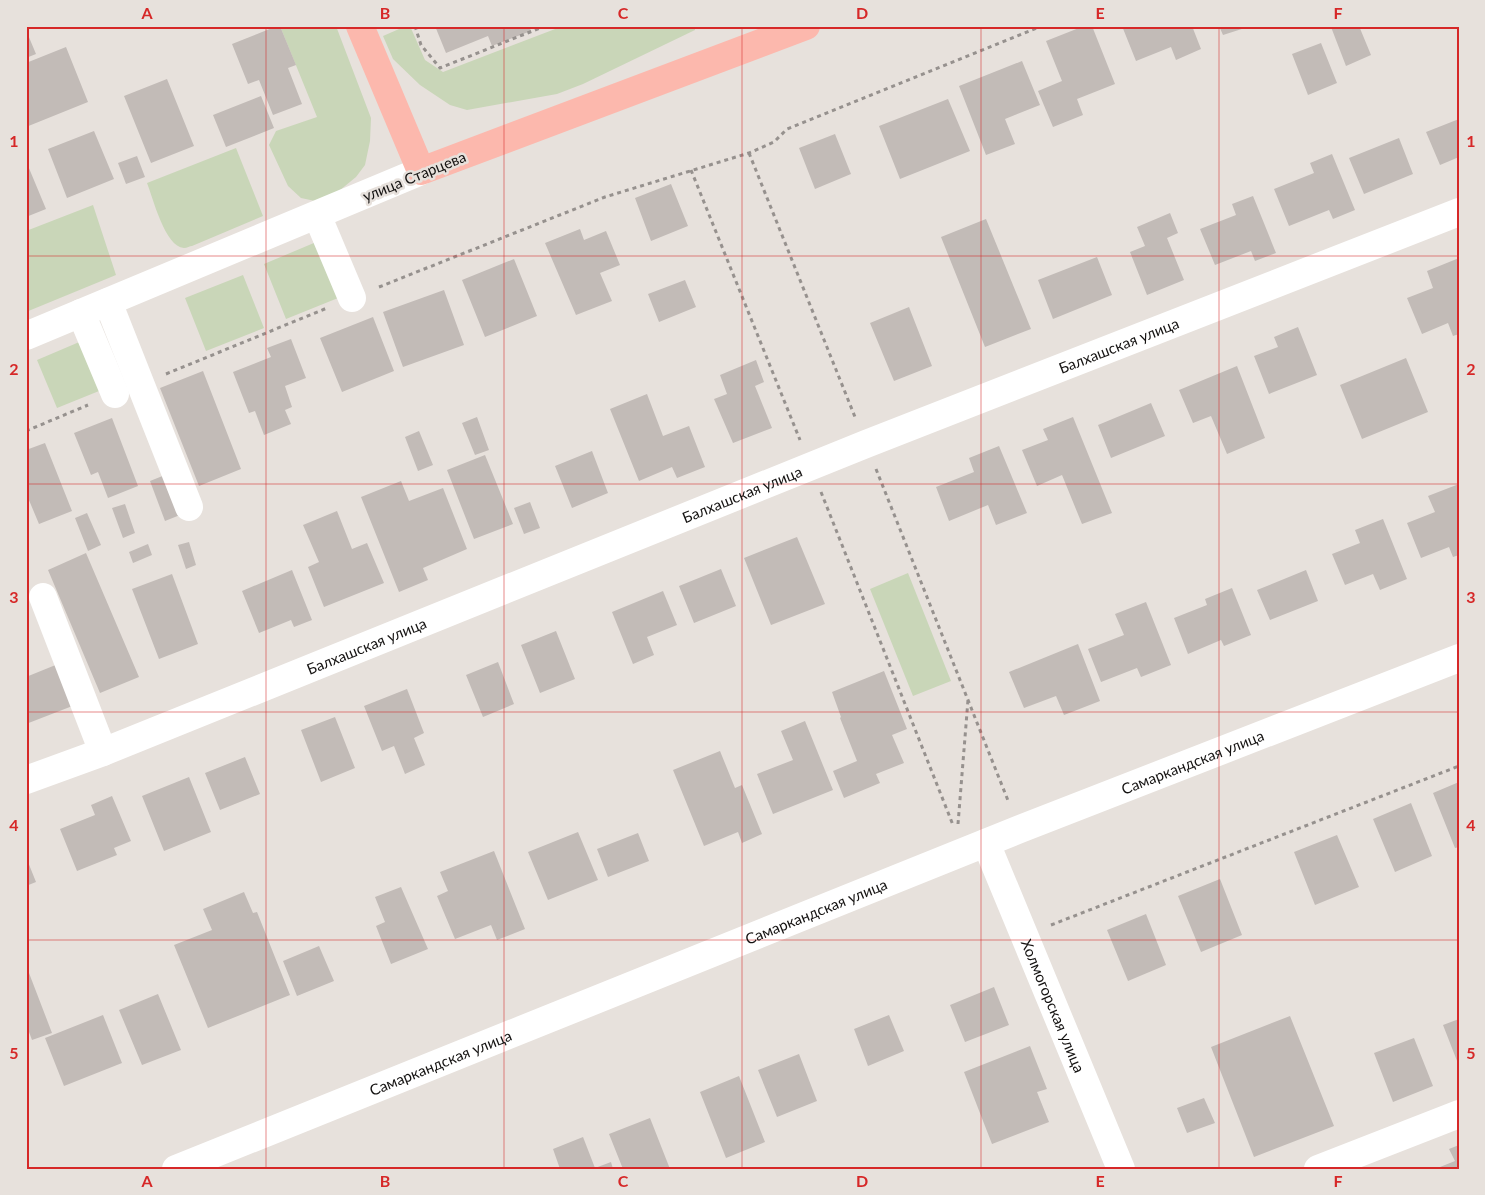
<svg xmlns="http://www.w3.org/2000/svg" width="1485" height="1195" font-family="Lato,sans-serif">
<rect width="100%" height="100%" fill="#e7e1dc"/>
<path fill="#c9d6b8" d="M280,26H336L371,118L370,141L365,165L356,177L334,195L315,201L301,198L288,186L269,145L276,131L317,117Z
M406,26H410L425,60L443,72L563,26H695V30L583,84L557,94L467,110L450,105L420,85L393,59L383,36Z
M236,148L263,216L192,246C190,246 187,248 184,248C165,247 153,198 147,183Z
M93,205L116,275L26,312V231Z
M321,240L343,296L286,319L264,264Z
M243,275L264,328L206,351L185,298Z
M84,340L104,389L57,408L37,360Z
M908,573L951,681L913,696L870,589Z"/>
<path fill="#c2bbb7" d="M277,26H280L296,65L288,68L302,104L273,115L259,80L248,84L232,44Z
M435,26H535L530,28L531,31L492,46L488,36L446,53Z
M1084,26H1092L1115,84L1077,99L1083,115L1053,127L1038,91L1062,81L1046,41Z
M1122,26H1192L1201,49L1176,60L1171,47L1136,61Z
M1219,26H1247L1248,27L1223,35Z
M1333,26H1359L1371,55L1346,66L1331,27Z
M26,30L36,54L26,58Z
M1321,43L1337,83L1308,95L1292,54Z
M66,47L88,102L26,127V63Z
M1022,61L1040,105L1005,119L1015,144L986,155L959,86Z
M167,79L194,146L151,163L124,96Z
M261,96L274,128L226,147L213,115Z
M948,99L970,151L900,179L879,126Z
M1459,119V157L1440,165L1426,132Z
M94,131L114,179L67,198L48,149Z
M835,134L851,174L815,189L799,148Z
M1399,138L1413,174L1364,194L1349,158Z
M1332,154L1355,210L1333,219L1329,210L1289,226L1274,189L1314,173L1310,163Z
M137,156L145,177L126,184L118,163Z
M26,161L46,209L26,217Z
M671,184L688,226L651,241L635,198Z
M1253,196L1276,253L1255,261L1251,251L1215,265L1200,229L1236,215L1232,204Z
M1170,213L1178,233L1167,238L1184,280L1147,295L1130,252L1145,246L1137,227Z
M986,219L1031,329L985,347L941,237Z
M580,229L584,240L606,231L620,265L600,273L612,301L576,315L545,243Z
M1097,257L1112,295L1053,319L1038,280Z
M1459,258V334L1453,336L1448,323L1422,334L1407,298L1433,288L1427,271Z
M514,259L537,316L485,337L462,280Z
M685,280L696,307L659,322L648,294Z
M444,290L464,345L403,367L383,312Z
M909,307L932,366L894,381L870,323Z
M373,317L394,371L342,392L320,338Z
M1298,327L1317,375L1269,394L1254,356L1278,347L1274,337Z
M291,339L306,378L285,386L292,407L285,410L291,424L264,435L255,411L249,413L233,372L271,357L267,348Z
M1406,358L1428,412L1362,439L1340,385Z
M756,360L764,382L755,386L772,428L733,443L714,399L727,394L720,375Z
M1237,366L1265,438L1227,454L1211,416L1193,423L1179,390Z
M203,371L241,469L199,486L160,388Z
M647,394L663,436L689,426L705,467L677,478L672,467L639,481L610,409Z
M1151,403L1165,436L1111,458L1098,425Z
M477,417L489,450L475,455L462,423Z
M1073,417L1112,513L1082,524L1062,475L1037,486L1022,450L1048,440L1043,429Z
M112,418L138,486L108,498L98,472L91,475L74,433Z
M419,431L433,465L418,471L405,437Z
M45,443L72,511L39,524L26,493V450Z
M999,446L1027,513L996,525L988,505L949,521L936,487L974,472L969,458Z
M592,451L608,493L572,508L555,466Z
M485,455L513,524L474,539L447,470Z
M165,475L180,515L165,521L150,481Z
M401,481L409,501L443,488L467,549L423,568L428,580L399,592L361,497Z
M1459,484V555L1453,557L1449,547L1421,558L1407,523L1435,512L1428,496Z
M530,502L540,528L524,534L514,508Z
M125,504L135,533L123,538L112,508Z
M337,511L352,549L367,543L384,583L324,607L308,567L319,562L303,525Z
M87,513L101,545L88,551L75,518Z
M1383,519L1407,579L1380,590L1373,574L1345,585L1332,554L1360,543L1355,530Z
M797,537L825,604L771,625L744,558Z
M189,542L196,565L186,569L178,545Z
M148,544L152,555L133,563L129,552Z
M86,553L139,677L100,693L48,570Z
M721,569L736,606L694,623L679,586Z
M292,570L312,620L294,627L291,620L259,633L242,591Z
M1306,570L1318,601L1270,620L1257,590Z
M172,574L198,644L159,659L132,589Z
M1232,588L1251,635L1224,646L1221,640L1188,654L1174,618L1207,605L1205,599Z
M663,591L677,625L647,637L654,655L633,664L612,612Z
M1146,602L1171,665L1141,677L1137,668L1101,682L1088,649L1124,635L1115,614Z
M556,631L575,679L540,693L521,645Z
M1078,644L1100,701L1064,715L1056,696L1024,708L1009,672Z
M498,662L514,704L483,717L466,675Z
M58,664L75,705L26,724V677Z
M884,671L907,729L892,735L904,763L876,774L880,783L844,798L833,771L857,761L840,718L841,717L832,692Z
M407,689L424,733L414,738L425,765L405,774L394,746L382,751L364,706Z
M335,717L355,768L321,782L301,730Z
M805,721L833,790L773,814L757,774L793,760L781,731Z
M720,751L735,788L742,785L762,834L742,843L738,832L704,846L673,770Z
M245,757L260,794L220,810L205,773Z
M189,777L211,832L164,851L142,796Z
M1459,782V847L1455,848L1433,793Z
M112,796L131,841L114,848L117,855L77,871L60,829L95,815L91,805Z
M1411,803L1432,856L1395,872L1373,819Z
M578,832L598,880L548,900L528,852Z
M638,833L649,861L608,877L597,849Z
M1337,835L1359,887L1315,905L1294,852Z
M494,851L525,929L497,940L491,925L455,939L437,896L448,891L440,872Z
M26,857L36,882L26,886Z
M1220,879L1242,935L1201,952L1178,896Z
M401,887L428,949L391,964L376,926L385,922L375,897Z
M244,892L253,913L257,912L290,995L208,1028L174,945L212,930L203,909Z
M1146,914L1166,965L1128,981L1107,930Z
M319,946L334,981L297,996L283,961Z
M29,973L52,1033L32,1040L26,1024V974Z
M994,987L1009,1025L965,1042L950,1005Z
M158,994L181,1050L142,1065L119,1010Z
M103,1015L122,1063L64,1086L45,1038Z
M889,1015L904,1051L868,1066L854,1029Z
M1290,1016L1334,1126L1254,1157L1211,1047Z
M1459,1019V1066L1443,1025Z
M1414,1038L1433,1086L1393,1102L1374,1053Z
M1030,1046L1047,1089L1037,1092L1049,1122L992,1144L964,1072Z
M799,1054L817,1101L777,1117L758,1070Z
M739,1076L765,1142L726,1158L700,1092Z
M1204,1098L1215,1123L1187,1133L1177,1108Z
M650,1118L670,1169H623L609,1134Z
M583,1137L595,1168L611,1162L613,1169H560L553,1149Z
M1459,1145V1169H1435L1455,1161L1449,1149Z"/>
<g fill="none" stroke-linecap="round" stroke-linejoin="round">
<path stroke="#96918e" stroke-width="3" stroke-dasharray="4 4" stroke-linecap="butt" d="M415,26L421,45L440,68L545,26
M749,153L855,417
M691,170L800,440
M379,287L605,197L749,153L774,142L787,129L1042,26
M166,374L327,308
M26,431L88,405
M876,469L1009,803
M821,492L953,825
M958,824L968,700
M1051,925L1459,766"/>
<g stroke="#fff" stroke-width="28">
<path d="M317,215L352,298"/>
<path d="M108,302L189,507"/>
<path d="M81,313L115,394"/>
<path d="M26,336L421,171"/>
<path d="M43,597L103,752"/>
<path id="s1" d="M26,780L103,752L866,444L1459,212"/>
<path id="s2" d="M986,843L1121,1169"/>
<path id="s3" d="M176,1169L1020,829L1459,658"/>
<path d="M1318,1169L1459,1114"/>
</g>
<path stroke="#fcb8ad" stroke-width="28" d="M360,26L421,171L806,26"/>
</g>
<path fill="none" stroke="#d62828" stroke-width="1" stroke-opacity="0.55" d="M266,26V1169M504,26V1169M742,26V1169M981,26V1169M1219,26V1169M26,256H1459M26,484H1459M26,712H1459M26,940H1459"/>
<g text-anchor="middle" dominant-baseline="central" stroke-width="5" stroke-linejoin="round" paint-order="stroke">
<g font-size="15" fill="#141211" stroke="#e7e1dc">
<text transform="translate(414 176) rotate(-22)">улица Старцева</text>
<text stroke="none"><textPath href="#s1" startOffset="1176">Балхашская улица</textPath></text>
<text stroke="none"><textPath href="#s1" startOffset="771">Балхашская улица</textPath></text>
<text stroke="none"><textPath href="#s1" startOffset="366">Балхашская улица</textPath></text>
<text stroke="none"><textPath href="#s3" startOffset="1095">Самаркандская улица</textPath></text>
<text stroke="none"><textPath href="#s3" startOffset="690">Самаркандская улица</textPath></text>
<text stroke="none"><textPath href="#s2" startOffset="176">Холмогорская улица</textPath></text>
<text stroke="none"><textPath href="#s3" startOffset="285">Самаркандская улица</textPath></text>
</g>
</g>
<rect width="1485" height="1195" fill="none" stroke="#e7e1dc" stroke-width="55"/>
<rect x="28" y="28" width="1430" height="1140" fill="none" stroke="#d62828" stroke-width="2"/>
<g font-size="16" text-anchor="middle" font-weight="bold" fill="#d62828">
<text x="147" y="19">A</text>
<text x="385" y="19">B</text>
<text x="623" y="19">C</text>
<text x="862" y="19">D</text>
<text x="1100" y="19">E</text>
<text x="1338" y="19">F</text>
<text x="14" y="147">1</text>
<text x="1471" y="147">1</text>
<text x="14" y="375">2</text>
<text x="1471" y="375">2</text>
<text x="14" y="603">3</text>
<text x="1471" y="603">3</text>
<text x="14" y="831">4</text>
<text x="1471" y="831">4</text>
<text x="14" y="1059">5</text>
<text x="1471" y="1059">5</text>
<text x="147" y="1187">A</text>
<text x="385" y="1187">B</text>
<text x="623" y="1187">C</text>
<text x="862" y="1187">D</text>
<text x="1100" y="1187">E</text>
<text x="1338" y="1187">F</text>
</g>
</svg>
